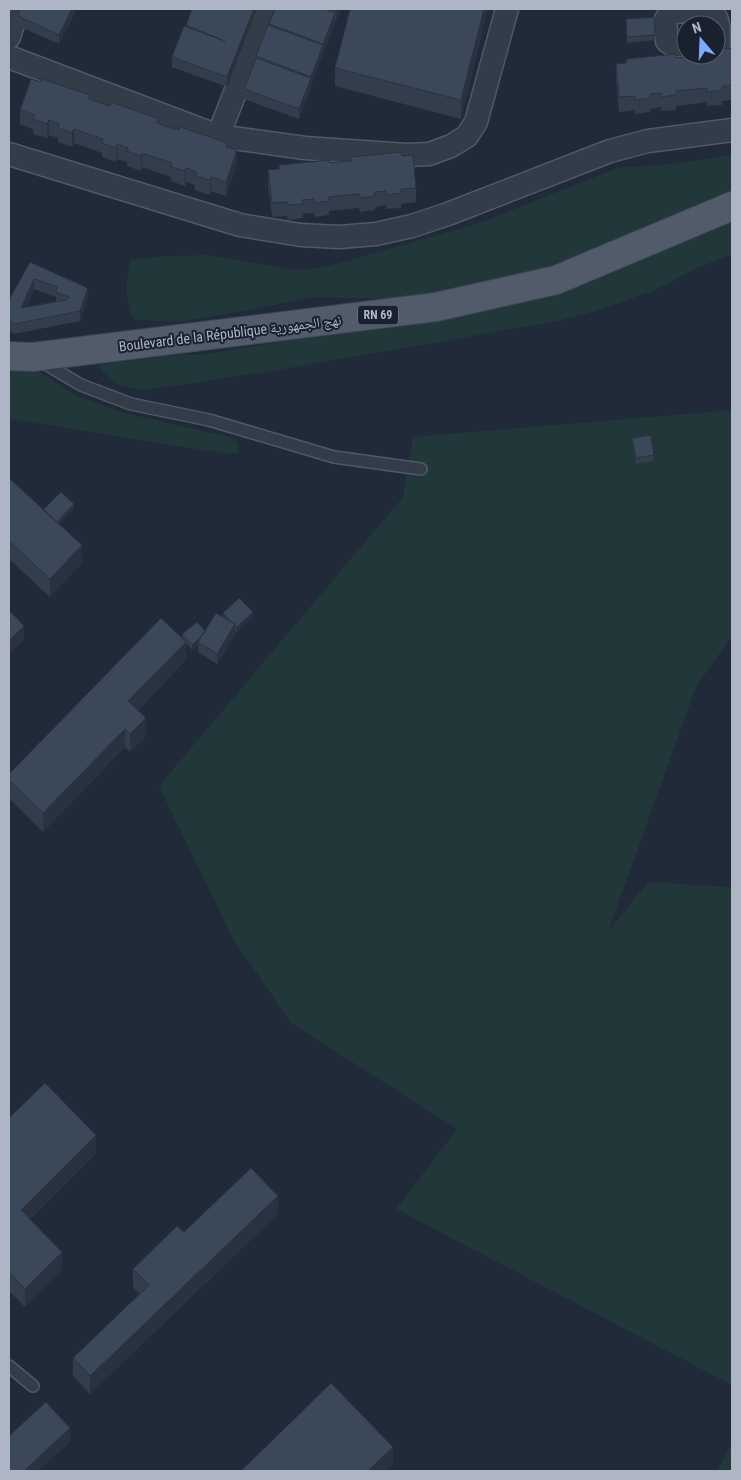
<svg xmlns="http://www.w3.org/2000/svg" width="741" height="1480" font-family="'Roboto Condensed','Noto Naskh Arabic',sans-serif">
<rect width="100%" height="100%" fill="#202a39"/>
<path fill="#22373a" d="M732,154V192L635,239L563,268L425,299H382L313,297L243,311L178,322L134,320C124,297 126,283 130,260L168,256L210,255L292,270L326,267L479,223L617,168L680,163Z
M732,222V254L693,270L653,291L592,312L558,321L278,370L180,385L141,390L115,384L97,365L171,355H198L294,340L429,321L507,304L654,254L717,225Z
M9,367L37,370L74,395L125,413L229,437L235,439L238,444V453L228,454L9,419Z
M732,410V636L696,687L608,932L648,882L732,887V1385L396,1209L457,1129L291,1023L233,939L159,786L403,497L413,437Z
M732,1443V1471H717Z"/>
<g fill="none" stroke-linecap="round" stroke-linejoin="round">
<defs>
<path id="lane" d="M39,360L81,385L131,404L209,420L334,457L421,469
M9,1366L33,1386"/>
<path id="street" d="M9,37L18,9
M686,45H673L667,41L665,21L670,13C678,11 687,11 695,11C721,10 718,22 719,43H716
M9,57L218,136L268,9
M218,136L305,148L407,155L429,154L451,146L467,136L476,122L507,9
M9,154L240,225L301,235L339,237L376,234L412,226L448,214L610,151L648,141L732,130"/>
<path id="primary" d="M9,356L33,357L436,307L556,280L732,206"/>
</defs>
<use href="#lane" stroke="#515967" stroke-width="14"/>
<use href="#street" stroke="#515967" stroke-width="25"/>
<use href="#primary" stroke="#3d4553" stroke-width="30"/>
<use href="#lane" stroke="#333c49" stroke-width="11"/>
<use href="#street" stroke="#333c49" stroke-width="22"/>
<use href="#primary" stroke="#515b69" stroke-width="28"/>
</g>
<path fill="#333e4d" fill-rule="evenodd" d="M20,9H77L59,44L18,26V16Z
M257,9L227,87L172,67V57L186,25Z
M275,9H341L336,21H335V23L323,54L299,119L244,99V89L256,56L269,25Z
M350,9H488L461,119L335,86V68Z
M626,19L655,35V40L627,43Z
M732,48V100L722,101V105L707,106V102L676,106V110L661,111V107L650,109V112L635,114V110L619,112L616,79V64L698,55Z
M90,99L228,147L237,164L226,196L211,191L210,195L195,190V185L186,182L185,186L171,181V177L142,167L141,171L127,166V162L117,159L116,162L102,157V153L74,143L72,147L58,142V138L49,135L47,138L33,134V129L20,124V110Z
M402,156L416,188V202L401,204V208L386,209V205L375,207V210L360,212L359,208L329,211V215L314,217V213L303,214V218L288,220L287,216L272,217L268,185V170Z
M30,262L88,298L80,321L14,334L9,330V300ZM34,289L56,297V301L26,307Z
M632,438L654,455V461L636,464Z
M9,478L43,510L74,509L59,524L82,563L50,597L10,560L9,562Z
M223,613L253,617L236,633L235,632V634L217,664L198,652V645L192,650L186,643V660L138,710L146,736L130,752L125,747L43,832L9,798V774L182,638V634L205,631L223,617Z
M9,1118L96,1153L30,1219L62,1270L25,1307L9,1291Z
M278,1214L90,1394L73,1376V1358L140,1294L133,1287V1269L184,1232Z"/>
<path fill="#29323e" d="M72,9H77L59,44V35Z
M254,9H257L227,87V77Z
M337,9H341L336,21V11Z
M484,9H488L461,119V100Z
M335,13V23L323,54V44Z
M323,45V55L311,87V77Z
M311,78V88L299,119V109Z
M49,120V135L47,138V124Z
M74,129V143L72,147V133Z
M117,144V159L116,162V148Z
M237,150V164L226,196V182Z
M142,153V167L141,171V156Z
M186,168V182L185,186V171Z
M211,177V191L210,195V180Z
M34,279V289L21,318V308Z
M88,288V298L80,321V311Z
M74,504V509L51,533V528Z
M10,542V560L9,562V543Z
M82,545V563L50,597V579Z
M253,612V617L236,633V628Z
M235,624V634L217,664V654Z
M24,626V640L9,655V641Z
M207,633L198,642V645L192,650V645Z
M186,642V660L128,719V701Z
M146,718V736L130,752V734Z
M125,729V747L43,832V813Z
M96,1135V1153L21,1228V1210Z
M278,1196V1214L90,1394V1376Z
M62,1252V1270L25,1307V1289Z
M70,1428V1442L39,1471H24Z
M393,1447V1465L387,1471H368Z"/>
<path fill="#3b4859" stroke="#29323e" fill-rule="evenodd" d="M20,9H72L59,35L18,16Z
M192,9H254L227,77L172,57L184,26L225,41L186,25Z
M275,9H324L335,13L323,44L269,24Z
M330,9H337L336,11Z
M350,9H484L461,100L335,68Z
M654,17L655,35L627,37L626,19Z
M268,25L323,45L311,77L256,56Z
M732,48V85L722,87V90L707,92V88L676,91V95L661,97V93L650,94V98L635,100V96L619,97L616,64L626,63V59L676,54L677,58L699,55H716V50Z
M256,58L311,78L299,109L244,89Z
M31,79L41,82L42,79L90,95L89,99L110,106L111,102L159,119L157,123L168,127L179,130L180,127L228,143L226,147L237,150L226,182L211,177L210,180L195,176L197,172L186,168L185,171L171,167L172,163L142,153L141,156L127,151L128,148L117,144L116,148L102,143L103,139L74,129L72,133L58,128L59,124L49,120L47,124L33,119L35,115L20,110Z
M401,152L402,156L413,155L416,188L401,189V193L386,195V191L375,192V196L360,198L359,194L328,197L329,201L314,203V199L302,200L303,204L288,205L287,202L272,203L268,170L279,169V165L329,160L330,163L341,162L351,161V157Z
M30,262L88,288L80,311L14,324L9,320V300ZM34,279L57,287L56,292L69,297L67,300L21,308Z
M651,435L654,455L636,458L632,438Z
M9,478L82,545L50,579L10,542L9,543Z
M61,492L74,504L57,522L43,510Z
M239,598L253,612L236,628L235,627V624L230,621L223,613Z
M9,610L24,626L9,641Z
M216,613L235,624L217,654L198,642Z
M161,618L186,642L128,701L146,718L130,734L125,729L43,813L9,780V774Z
M197,622L205,631L201,637L192,645L182,634Z
M45,1083L96,1135L21,1210L62,1252L25,1289L9,1272V1118Z
M251,1168L278,1196L90,1376L73,1358L149,1285L133,1269L177,1226L184,1232Z
M331,1383L393,1447L368,1471H241Z
M46,1402L70,1428L24,1471H9V1436Z"/>
<g text-anchor="middle" dominant-baseline="central" stroke-width="4" stroke-linejoin="round" paint-order="stroke">
<rect fill="#19212e" stroke="#818998" stroke-width="1" x="358" y="305.5" width="40" height="19" rx="4"/>
<g font-size="12" font-weight="bold" fill="#aeb6c6">
<text x="378" y="315">RN 69</text>
</g>
<g font-size="14" fill="#aeb6c6" stroke="#19212e">
<text transform="translate(230 333) rotate(-7)">Boulevard de la République نهج الجمهورية</text>
</g>
</g>
<rect width="741" height="1480" fill="none" stroke="#aeb6c6" stroke-width="20"/>
<g transform="translate(701 40) rotate(341)"><circle r="24" fill="#19212e" stroke="#555d6b"/>
<path d="M0-4L9 19L0 12L-9 19Z" fill="#7cabfc"/>
<text y="-8" font-size="14" font-weight="bold" text-anchor="middle" fill="#aeb6c6">N</text>
</g>
</svg>
